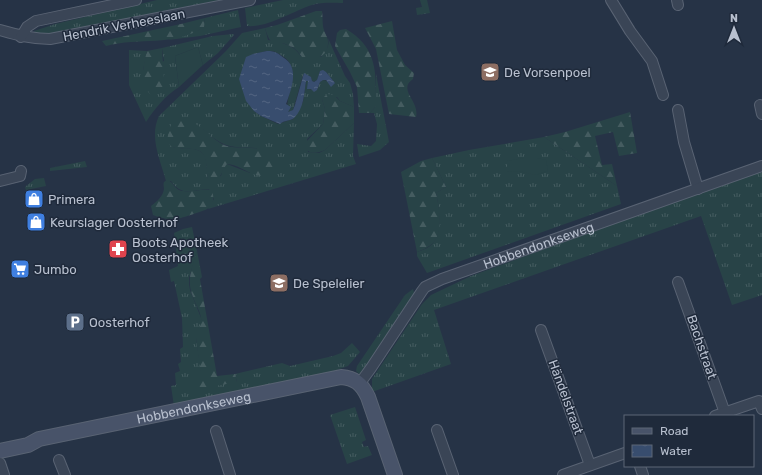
<svg xmlns="http://www.w3.org/2000/svg" width="762" height="475" font-family="Rubik,sans-serif">
<defs>
<pattern id="grass-tufts" width="24" height="20" patternUnits="userSpaceOnUse"><rect width="24" height="20" fill="#284347"/><path d="M3 7l-1-3M5 7V3M7 7l1-3M15 17l-1-3M17 17v-4M19 17l1-3" fill="none" stroke="#455c60"/></pattern>
<pattern id="forest-firs" width="22" height="20" patternUnits="userSpaceOnUse"><rect width="22" height="20" fill="#284347"/><path d="M5 1l3.5 6h-7zM16 11l3.5 6h-7z" fill="#455c60"/></pattern>
<pattern id="water-ripples" width="26" height="14" patternUnits="userSpaceOnUse"><rect width="26" height="14" fill="#384d6e"/><path d="M2 4q2-2 4 0t4 0M15 11q2-2 4 0t4 0" fill="none" stroke="#536582"/></pattern>
</defs>
<rect width="100%" height="100%" fill="#263346"/>
<path fill="url(#grass-tufts)" fill-rule="evenodd" d="M157,0H221L167,10L71,34L37,36L34,31L55,24Z
M283,0H343V3C334,3 321,2 312,5C293,11 267,28 247,26L245,8Z
M420,0H427L430,13L417,15L416,8L422,7Z
M238,10L241,27L200,36L168,40L199,30L205,21V18Z
M265,28L268,40C283,43 292,44 301,56L321,57C326,51 330,46 328,38L345,76L350,83L353,94L354,107L340,101L337,97L322,99L325,109L323,124L307,139L308,152L319,153L325,150L354,123L353,156L356,164L208,209L214,199L209,189C192,190 182,197 171,181H166C160,159 149,137 159,116L226,51L242,33ZM267,51C276,51 276,52 284,57C303,71 284,95 288,112L293,110L303,75L311,77L312,81L313,82L317,80L320,71L326,72L335,83L323,80L320,82L317,90L308,89V81H306L303,102L293,119L278,124L261,116L254,111L253,54ZM203,129C224,148 229,147 257,148L250,173L227,164L223,168L221,176L208,179C207,172 207,163 205,157C200,145 182,150 173,147L168,141Z
M233,34L234,35L218,53L203,65L198,47L175,56L179,87C165,96 155,108 146,122L129,85V50L147,51L143,70L164,61L162,48L213,36Z
M376,74L389,142L380,150L359,157L357,144L371,146L376,141L377,124L374,113H370L376,106Z
M544,137L617,186L621,204L427,273L417,256V252C423,250 429,248 433,243C443,232 439,206 436,193L446,187L432,158L469,150Z
M85,161L87,167L50,171V168Z
M762,169V295L732,305L701,216L434,310L451,364L372,392V379L422,304L431,295L471,276Z
M44,178L46,186L26,190L25,187L35,179Z
M192,227L197,251L189,278V284L190,290L201,318V325L196,338L201,372V379L237,382L235,374L282,363L290,366L333,356L341,353L352,343L360,352L348,366L329,373L174,406L171,386L176,385L175,373L180,371L178,364L181,362L180,349L183,347L182,318L174,281L171,282L169,270L178,266L174,233L183,229Z
M413,289L414,293L410,302L366,369L359,374L356,371L357,366L405,295Z
M355,407L366,440L362,442L364,447L368,446L372,455L347,464L330,415Z"/>
<path fill="url(#forest-firs)" d="M316,11H322C323,17 322,25 324,30C325,34 328,37 328,42C329,56 315,61 304,59C300,55 296,48 290,46C274,38 272,51 265,28L277,25Z
M205,18L204,27C173,47 139,37 106,46L102,41L181,24Z
M392,21L397,50L405,65L414,73L413,79C397,90 420,101 416,117L389,114L376,49L365,28Z
M346,29C378,48 376,73 376,106L370,113H359L357,87L350,72L335,46L337,33L340,30Z
M162,48L164,80L163,89L155,95H151C139,83 143,66 147,51Z
M327,94L334,95L340,101L354,107V123L325,150C316,154 304,155 306,142L323,124L325,109L322,99Z
M630,112L637,153L619,156L613,132L595,136L602,165L612,164L617,186L544,137L565,132Z
M183,118C190,121 196,124 202,128C209,133 215,141 224,145C240,152 288,139 274,172C257,184 244,165 227,164C221,170 220,187 208,179C206,171 208,158 201,152C192,144 164,156 168,135C169,131 170,126 172,123C175,119 178,119 183,118Z
M432,158L446,187L436,193C439,207 444,231 433,243C429,247 423,250 417,252L401,172L421,161Z
M167,180C173,181 174,188 179,190C190,194 201,188 211,190C215,196 214,205 207,209C204,211 181,218 177,219C169,220 160,218 153,215L151,206C156,202 163,197 164,189C164,187 163,184 164,182Z
M197,251L202,277L200,279L217,376L235,374L237,382L189,391L190,383L201,379V377L196,338C196,331 202,326 201,318C200,310 195,304 193,297C186,281 192,267 197,251Z"/>
<path fill="#284347" d="M198,47L203,65L179,87L175,56Z
M524,158H537L546,160L548,171L535,175L523,172L507,171V161Z"/>
<path fill="url(#water-ripples)" d="M267,51C276,51 277,53 284,58C300,68 291,90 286,104L291,107L288,112L293,110L295,105L304,73L311,77L312,81L314,82L317,80L320,71L323,70L326,72L335,83L331,87L326,80H323L320,82L317,90L314,92L311,89H307L308,81H306C304,93 304,109 294,118C290,121 284,120 280,124L261,116L254,111L246,101L239,79L246,57L253,54Z"/>
<g fill="none" stroke-linecap="round" stroke-linejoin="round">
<defs>
<g id="street">
<path d="M611,0L630,31L652,61L663,95"/>
<path d="M677,0L678,5"/>
<path d="M0,30C17,35 32,39 50,39L250,0"/>
<path d="M21,37L27,27L36,21L136,0"/>
<path d="M760,105L762,114"/>
<path d="M678,110L684,142L698,189"/>
<path d="M0,181L20,176L21,171"/>
<path d="M678,282L725,413"/>
<path d="M541,330L590,465"/>
<path id="s1" d="M360,383L371,368L422,291L425,287L442,279L762,166"/>
<path d="M715,416L759,401L762,409"/>
<path d="M437,430L453,475"/>
<path d="M216,431L230,475"/>
<path d="M59,460L65,475"/>
<path d="M0,463L4,475"/>
<path d="M640,466L643,475"/>
<path d="M563,475L625,453"/>
</g>
<g id="secondary">
<path id="s2" d="M0,451L28,445L39,439L341,377C355,378 362,384 368,397L395,475"/>
</g>
</defs>
<use href="#street" stroke="#596373" stroke-width="12"/>
<use href="#secondary" stroke="#596373" stroke-width="16"/>
<use href="#street" stroke="#3a4556" stroke-width="10"/>
<use href="#secondary" stroke="#485369" stroke-width="14"/>
</g>
<defs>
<symbol id="school-square" viewBox="-11 -11 22 22"><rect x="-9" y="-9" width="18" height="18" rx="4" fill="#8d6e63" stroke="#1f2a3b"/><path d="M0-5L7-2L0 1L-7-2ZM-4 1L0 2.5L4 1V4Q0 6-4 4Z" fill="#fff"/></symbol>
<symbol id="shop-square" viewBox="-11 -11 22 22"><rect x="-9" y="-9" width="18" height="18" rx="4" fill="#3f7fe0" stroke="#1f2a3b"/><path d="M-5-2.5h2.3a2.7 3.5 0 0 1 5.4 0H5L5.5 6h-11ZM-1.5-2.5h3a1.5 2.3 0 0 0-3 0Z" fill="#fff"/></symbol>
<symbol id="pharmacy-square" viewBox="-11 -11 22 22"><rect x="-9" y="-9" width="18" height="18" rx="4" fill="#e0444e" stroke="#1f2a3b"/><path d="M-2-6h4v4h4v4h-4v4h-4v-4h-4v-4h4Z" fill="#fff"/></symbol>
<symbol id="supermarket-square" viewBox="-11 -11 22 22"><rect x="-9" y="-9" width="18" height="18" rx="4" fill="#3f7fe0" stroke="#1f2a3b"/><path d="M-6-5.5h2.5l.6 2H6L4.5 2H-2.5L-4.4-4H-6ZM-1.5 3.2a1.3 1.3 0 1 0 .1 0ZM3 3.2a1.3 1.3 0 1 0 .1 0Z" fill="#fff"/></symbol>
<symbol id="parking-square" viewBox="-11 -11 22 22"><rect x="-9" y="-9" width="18" height="18" rx="4" fill="#5c6f8a" stroke="#1f2a3b"/><path d="M-3.5-5.5H1a3.5 3.5 0 0 1 0 7H-1V5.5H-3.5ZM-1-3.4V-.6H.8a1.4 1.4 0 0 0 0-2.8Z" fill="#fff"/></symbol>
</defs>
<g fill-rule="evenodd">
<use href="#school-square" x="479" y="61" width="22" height="22"/>
<use href="#shop-square" x="23" y="188" width="22" height="22"/>
<use href="#shop-square" x="25" y="211" width="22" height="22"/>
<use href="#pharmacy-square" x="107" y="238" width="22" height="22"/>
<use href="#supermarket-square" x="9" y="258" width="22" height="22"/>
<use href="#school-square" x="268" y="272" width="22" height="22"/>
<use href="#parking-square" x="64" y="311" width="22" height="22"/>
</g>
<g text-anchor="middle" dominant-baseline="central" stroke-width="3" stroke-linejoin="round" paint-order="stroke">
<g font-size="13" fill="#b8c0cf" stroke="#1f2a3b">
<text transform="translate(124 25) rotate(-11)">Hendrik Verheeslaan</text>
<text stroke="none"><textPath href="#s1" startOffset="237">Hobbendonkseweg</textPath></text>
<text transform="translate(702 347) rotate(71)">Bachstraat</text>
<text transform="translate(566 397) rotate(70)">Händelstraat</text>
<text stroke="none"><textPath href="#s2" startOffset="199">Hobbendonkseweg</textPath></text>
</g>
<g font-size="13" fill="#b8c0cf" stroke="#1f2a3b" text-anchor="start">
<text x="504" y="72">De Vorsenpoel</text>
<text x="48" y="199">Primera</text>
<text x="50" y="222">Keurslager Oosterhof</text>
<text x="132" y="242">Boots Apotheek<tspan x="132" dy="15">Oosterhof</tspan></text>
<text x="34" y="269">Jumbo</text>
<text x="293" y="283">De Spelelier</text>
<text x="89" y="322">Oosterhof</text>
</g>
</g>
<rect x="624" y="415" width="130" height="52" fill="#1f2a3b" stroke="#5c6676"/>
<rect x="632" y="428" width="20" height="6" fill="#485369" stroke="#5c6676"/>
<text x="660" y="435" font-size="12" fill="#b8c0cf">Road</text>
<rect x="632" y="445" width="20" height="12" fill="url(#water-ripples)" stroke="#5c6676"/>
<text x="660" y="455" font-size="12" fill="#b8c0cf">Water</text>
<g transform="translate(734 28)" stroke="#1f2a3b" stroke-width="3" paint-order="stroke">
<path d="M0-3L7 15L0 10L-7 15Z" fill="#b8c0cf"/>
<text y="-6" font-size="11" font-weight="bold" text-anchor="middle" fill="#b8c0cf">N</text>
</g>
</svg>
